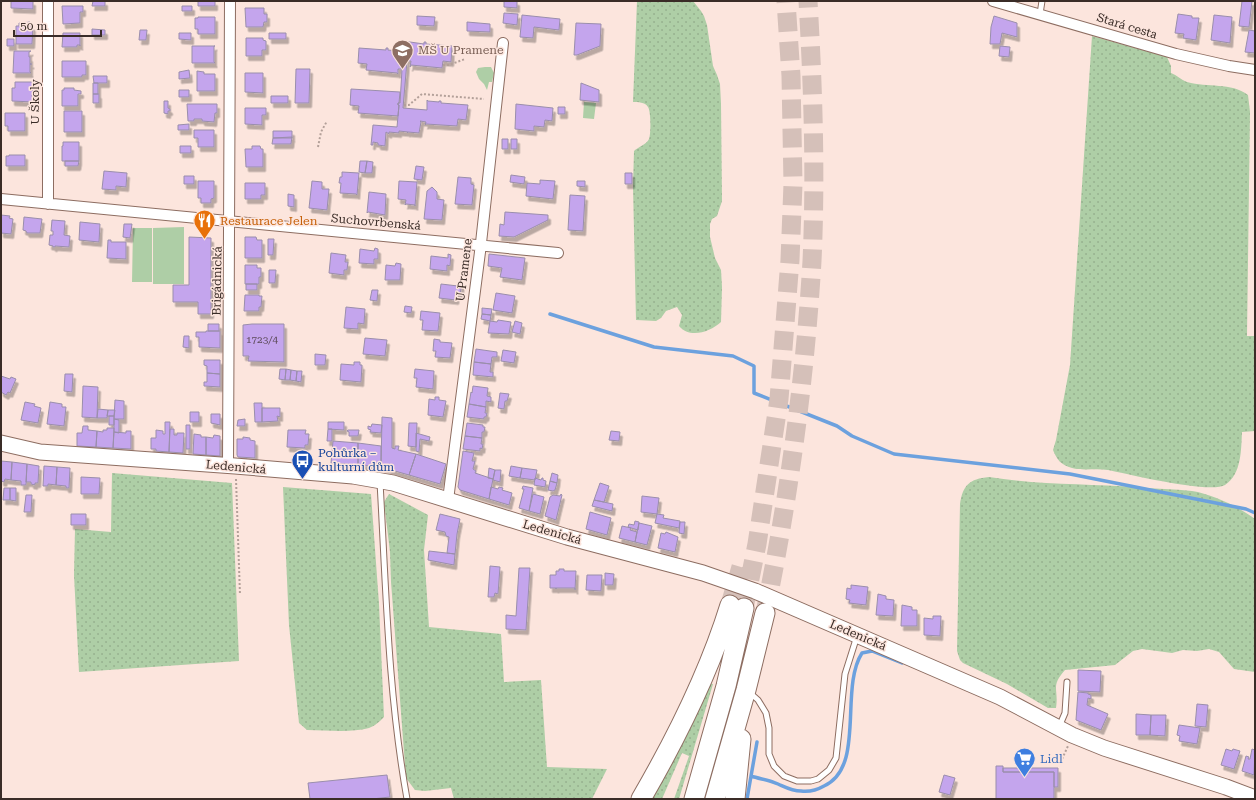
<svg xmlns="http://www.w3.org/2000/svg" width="1256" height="800" font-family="'Roboto Serif',serif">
<defs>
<pattern id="grass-dots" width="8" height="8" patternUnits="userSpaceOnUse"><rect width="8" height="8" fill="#aecea6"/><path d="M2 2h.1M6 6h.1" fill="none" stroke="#96b18f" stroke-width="1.8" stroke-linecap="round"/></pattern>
<filter id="shadow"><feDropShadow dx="2.5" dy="4.5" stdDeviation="0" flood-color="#0004"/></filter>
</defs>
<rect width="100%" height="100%" fill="#fce5dd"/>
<path fill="url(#grass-dots)" d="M637,1H693L701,11L704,16L707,25L713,66L717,75L720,84L721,104L722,201L717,216L712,219L710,224V237L715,258L721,270L722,287L721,322C710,332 690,339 679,326L682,315L677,307L666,311L661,318L656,321L636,320L633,186L634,151C638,147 647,144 649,139C651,134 651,111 648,107C645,102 638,102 633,102Z
M1092,36L1167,57L1171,66V73C1177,75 1181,80 1187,82C1208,88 1231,82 1248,95L1250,112L1247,336H1255V431L1242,432C1241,449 1242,474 1225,485C1210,494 1128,474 1108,470C1096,468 1083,471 1072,468C1061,465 1057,460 1053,450L1056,440L1070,365Z
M112,473L232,483L239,661L79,672L74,575L75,529L111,532Z
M989,477C1038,485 1088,484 1137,487C1155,489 1174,489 1192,491C1212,494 1239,507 1255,519V672L1234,669L1219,652L1209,649L1197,651L1183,650L1172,653L1142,649L1133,651L1115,665L1065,670C1050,687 1059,688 1056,708H1048L1007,684L963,663L960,660L957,651L960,504C963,485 969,479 989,477Z
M283,487L371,494L379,604L384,717C380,721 375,726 369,728C350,733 327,730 307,730L299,723L289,625Z
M389,494L428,515L424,550L429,627L501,634L504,682L541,680L547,767L607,769L592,799H454L451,788L425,791L415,790L406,778L391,582L390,552L384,502Z
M708,683L713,684L679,799H674L689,756L682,753L662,799H648Z"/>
<path fill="#aecea6" d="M485,67H491L494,73L492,82H489L487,90L484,84L479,79L476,72L478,68Z
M584,102L596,103L594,119L583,118Z
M184,227V284H153V228Z
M133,228H152V282H132Z"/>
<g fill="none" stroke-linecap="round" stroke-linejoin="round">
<path stroke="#6ca1de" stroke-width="3.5" d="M550,314L654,347L733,356L754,366V393L837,426L852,436L894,454L1070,474L1246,509L1255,513
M751,776C760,779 769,780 778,784C785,787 792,791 801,791C809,792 817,790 824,786C866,767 839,689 862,653L872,651L902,663
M747,799L757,742"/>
</g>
<path fill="#c4a5ed" stroke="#9a8eab" filter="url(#shadow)" d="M11,1H33V9L11,8Z
M93,1H105V6H92Z
M198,1H215V6H198Z
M504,1H517V8L504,7Z
M1242,1H1252L1249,27L1239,26Z
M62,6H83V12H80V23L63,24Z
M182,6H192V11H182Z
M245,8H264V14H267V22H264L263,27H246Z
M504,13L518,14L517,25L503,23Z
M1178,14L1192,16V18H1199L1196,40L1183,38L1184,34L1175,33Z
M522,15L560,19L559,30L534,27L533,38L520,37Z
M1214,15L1232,17L1230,43L1211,40Z
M417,16L435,17L434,26L417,25Z
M994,16L1017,23V37L1002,33L1000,44H990L991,27Z
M198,17H215V34H198V29H195V18H198Z
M30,22V26H33L32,44H16V26H19V23Z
M467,22L490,24V32L467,31Z
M576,23L601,24L600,46L577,55H574Z
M92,29L105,30V35H92Z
M140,30H147L146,40H139Z
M1249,30L1255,31V53L1245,52Z
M63,33H80V46V45H77V47H62Z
M179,33H191V40L179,39Z
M269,33H286V39H269Z
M246,38H263V40L266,41V50H262V56H246Z
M7,39H14V46H7Z
M403,41L424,44V42H426V44L452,46L451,62L443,61L442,68L411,65L410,67L411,61H407L403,108L427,110V100L428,101L439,102V101H441V103L468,105L466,120L458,119L457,126L426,124L425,125L426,122L420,121L421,122L419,133L408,132L407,133L408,132L399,131V133L389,132V134L386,132L385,146L378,145V143L373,142V145H371L373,125L397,127L399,105H398V103H400L402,69H398V74L397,73L366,70L367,64L358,63L359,48L386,50V48H388V50L399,51L400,49L399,51H403Z
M192,46H215H214V62L215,63H192Z
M1000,46L1010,47L1009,57L999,56Z
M14,51H31L29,52V57H30V64H32H30V72L31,73H13Z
M62,61H86V75H82V77H62Z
M296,69H310L309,103H295Z
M189,70L190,78L179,79V72Z
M197,71L204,72V74H215V91H197Z
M245,73H263V93L245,92Z
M93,76H107V83H94Z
M15,82H33V95H32L33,102L12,101V88H15Z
M93,83H98V94H93Z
M581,83L599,90V102L580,100Z
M64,88H74V90L81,91V94H78V106H62V90H64Z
M351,89L400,92L399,103H398V105H399L398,116L358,113L359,106L350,105Z
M179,90H189V97H179Z
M93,94H99V103H93Z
M271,96H288V103H271Z
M164,101H168V108L170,109V111H168V114L164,113Z
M187,104H217V113H215L214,122L202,121V119H194V121H188Z
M516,104L553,108L552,121L545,120L544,127L534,126V131L515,129Z
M558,107H565V114H558Z
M245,108H266V115H262V125L245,124Z
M64,111H82V132H64Z
M5,113H25V131H8V126H5Z
M189,124V130H178V125Z
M194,130H214V147H198V138H194Z
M273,131H292V138H273Z
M292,137L291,144H272L273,138Z
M502,139H508V149H502Z
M511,139H517V149H511Z
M63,142H79V161H62V146H63Z
M180,146H191V153H180Z
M252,146H260L261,149H263V167H246L245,149H252Z
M9,155H25V166H6V156H9Z
M65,161H79L78,166H65Z
M360,161H367L365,173L359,172Z
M367,161L373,162L372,173H365Z
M416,166L424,167L422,180L414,179Z
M104,171L127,173L126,187L116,186V190L102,189Z
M342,172L359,173L357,195L356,194L340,193L341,183H339L340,177H342Z
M625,173H632V184H625Z
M511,175L525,177L524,184L510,182Z
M184,176H194V184H184Z
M458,177L471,178V184L474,185L472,205L455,204Z
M540,180L555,181L553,199L526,196L527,183L540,184Z
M198,181H214V198L211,199V203H201V198H198Z
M312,181L322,182V189H329L327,210L309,208Z
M399,181L417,182L415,206V205L406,204L405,205L406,200L398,199Z
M577,181H585V187L577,186Z
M245,183H265V195H261V199H245Z
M432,187L437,192V199L444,200L442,220L424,219L427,191Z
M369,192L386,194L385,215L368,212L367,213Z
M288,194L294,195V207L288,206Z
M570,195L585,196L583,231L568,230Z
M505,212L548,215V220L514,237L499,236L500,224L504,225Z
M1,215L10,216L9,218L13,219L11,234L1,233Z
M24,217L42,219L40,233H27L26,231L23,230Z
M52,220L65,221L64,235L70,236L69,247L55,246V247H53V246L49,245L50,235H53V231H51Z
M80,222L100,224L99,242L79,240Z
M124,224H132L130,238L123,237Z
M189,237L211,238V314H198V302H173V285H189Z
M245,237H256L257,240H262V258H245Z
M268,239H274L273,255H268Z
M108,240H111V242H126V259L107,258Z
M375,248L378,249V259H374V264L359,263L360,249L374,251Z
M331,253L346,255L345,262H348L347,270H344V275L329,273Z
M448,254L451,255L450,266L447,265V271L430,269L431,256L448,258Z
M489,254L525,258L522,280L500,277L502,268L488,266Z
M396,263L401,264L400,280H385L386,265L395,266Z
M245,265H257V268H261V277H259V284H245Z
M269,270H276L275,283H269Z
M459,281L462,282L460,295L457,294L456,300L439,298L441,284L458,286Z
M246,284H257V290H246Z
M372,290H378L377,301L370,300Z
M496,293L515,296L512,313L493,310Z
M245,295H259V296H262L261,307H259V311H244Z
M405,306L412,307L411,313L404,312Z
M346,307L365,309L364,324L358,323V329L344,328Z
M482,308L492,309L491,315L482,314Z
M421,311L440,313L438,331L422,330L423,320H420Z
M482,314L491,315L490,321L481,319Z
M498,320L511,322L509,334L488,333L490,321L497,322Z
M515,321L522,323L520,334L512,332Z
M208,324H219V331H208Z
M252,324H284V362L248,361L249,356H243V325Z
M206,331H220V348L199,347V337H196V332H206Z
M184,336H189V348L183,347Z
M365,338L387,340L385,356L363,354Z
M434,339L440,340V342L452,343L450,358L435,357L436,351H433Z
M476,349L497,352V357H492L491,364L474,362Z
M503,350L516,352L514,363L501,361Z
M315,354L326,355L325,365H315Z
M204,360H220V374L207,373V366L204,365Z
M354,362H360V365H362L361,382L340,380L341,364L354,365Z
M474,362L491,364L490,372H493V377L473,375Z
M280,369H286L285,380L279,379Z
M286,369L291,370L290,380H285Z
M415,369L434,371L433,389L416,387L417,378H414Z
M291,370L297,371L296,381L290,380Z
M297,371H302L301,382L296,381Z
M207,373L220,374V387L204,386V382H207Z
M65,374H73L72,392L64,391Z
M1,376L10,379L11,377L16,379L10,393L8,392L6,395L1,392Z
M83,386L98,387L97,418L82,417Z
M473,386L488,388L487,396L491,397V402L486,401V407L469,404L471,392L472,393Z
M500,393L509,394L507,401H505L504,409L498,408Z
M435,397H439V400L446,401L443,417L428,415L429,399L435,400Z
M115,400L124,401V419H114Z
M25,402L35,404L34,406L41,408L38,423L21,420Z
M50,402L62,404V407H66L64,426L47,424Z
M254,403H262V422H255Z
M469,404L486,407L485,413H487L486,417H484V419L467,417Z
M262,408H280V417L277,416L278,421L262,422Z
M98,409L108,410L107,418H97Z
M108,410H115L114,416H107Z
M190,412H199V422H190Z
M211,414H220V425L211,423Z
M109,416H114V425H109Z
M382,417L392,418V448L395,449V446H399L398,450L416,454L409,475L381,467Z
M114,419L119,420V433L114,432Z
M245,419V426H237L238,420Z
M165,422H170L169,452L156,451V449H151V438H156V430L163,431V434H165Z
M328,422H344V430L328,429Z
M409,423H417L416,447L408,446Z
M467,423L483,425V427H485L484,432H482V438L465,436Z
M372,424L382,425L381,433L370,432L371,430L368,429V426L371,427Z
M186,425H190V449H186Z
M83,426H88V430L97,431L96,447L77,446V433H82Z
M107,428H114L113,448L96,447L97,431L103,432V430H107Z
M170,429H174V435H177V433H184L183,453L169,452Z
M328,429H332V441H327Z
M288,430H306L305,434H309L308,445H305V448L287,447Z
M348,430H359L358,436H349V432L347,431Z
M126,431H131V449L113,448L114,432L126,433Z
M611,431L620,432L619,441L609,440Z
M416,433L430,437L429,441L420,439L419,452L416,451Z
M194,434L201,435V437H206V455L193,454Z
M214,435L220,436V456L206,455V437L213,438Z
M465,436L482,438L481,444H483L482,449L480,448V451L463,449Z
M243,437L250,438V440L255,441V458L238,457L237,455V439H243Z
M333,441L358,443V465L331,463Z
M358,443L381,446V467L358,465Z
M463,451L474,453L472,461H475L473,469L476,471L475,473L493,479L489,499L460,490L458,487Z
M416,454L446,464L440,484L409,475Z
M1,461L12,462L11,480L5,479L4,482L1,481Z
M12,462L27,464L26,485H21V481L11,480Z
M27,464L39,466L38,483H35V485L31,484V482H26Z
M44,466L57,467L56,485L48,484V486H43Z
M511,466L522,468L520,478L509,476Z
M57,467L70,468L69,488H66V486L56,485Z
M489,468L495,470L493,479L488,478Z
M522,468L537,470L535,480L520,478Z
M495,470H501L500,482L493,480Z
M552,473L558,475L557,483L550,481Z
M81,477L100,478L99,494H81Z
M535,478L541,480L542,478H543V480L546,481L545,487L534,485Z
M550,481L557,483L555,490L553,491L548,490Z
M600,483L609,486L604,502L594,500Z
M523,486L533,488L529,511L519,508L524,489H522Z
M491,487L498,489L499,487L503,488L502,490L512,493L509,505L489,499Z
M4,488H10V500H3Z
M10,488H16V501L10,500Z
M533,494L544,497L540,514L529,511Z
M561,494L562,495L556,520L545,516L550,497L553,495L560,496Z
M26,495H32L31,512H24Z
M642,496L659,498L657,514L641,512Z
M594,500L613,504L612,511L592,506Z
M590,512L611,518L607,535L586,529Z
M71,514H86V525H71Z
M440,514L460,519L457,534L455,554L447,553L449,537L446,536L445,532L436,530Z
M657,514L664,515L663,518L680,521L679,528L655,523Z
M635,521L639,522L638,530L628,527L629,524L634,525Z
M680,522H685L684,534L679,533Z
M639,523L652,526L647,545L635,542Z
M622,526L631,528L630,530L637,532L635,542L619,538Z
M666,532L678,537L675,552L658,548L661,533L665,534Z
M429,551L455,554L454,565L428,560Z
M490,566L500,567L498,594L495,593L494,597H488Z
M519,568H530L526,630L506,629V615L516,616Z
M559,569H564V571H576L575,590V588H556V589V588H550V575H556V571H559Z
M605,573L614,574L613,585H605Z
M587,575H602L601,591L586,590Z
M851,585L868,587L866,605L849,603L850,600L846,599L847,588L851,589Z
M878,594L886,596V599L894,600L893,616L876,615Z
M902,605L912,607V610H917V626H901Z
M933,616H941L940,636L924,635V618L933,619Z
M1078,670L1101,671L1100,692L1078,691Z
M1078,692L1088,693V694L1091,695V699L1088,698L1087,705L1108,714L1101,730L1076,720Z
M1197,704L1208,705L1206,727L1195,726Z
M1136,714L1151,715L1150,735H1136Z
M1151,715H1166L1165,736L1150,735Z
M1179,725L1200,728L1197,744L1179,741L1180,736L1177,735Z
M1226,749L1232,751L1233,749L1240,751L1234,769L1221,765Z
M1252,749L1255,750L1254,775L1242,771L1246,756L1249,757L1248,759H1250Z
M996,766H1003V772H1054V799H996Z
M1003,768H1058V787H1054V772H1003Z
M387,775L390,797L372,799H310L308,783Z
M944,775L955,778L950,795L939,792Z"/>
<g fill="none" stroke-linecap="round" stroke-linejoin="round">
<path stroke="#d5c0b9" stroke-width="19" stroke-dasharray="19 10" stroke-linecap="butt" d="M730,605L741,567
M744,608L757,544L779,399L790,260L793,184L791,76L786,1
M765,613C789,497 805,379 812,261C816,174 813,87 808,1"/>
<defs>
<path id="lane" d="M1040,14L1042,1
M380,482C386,589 388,693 407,799
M749,692L758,700L766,713L769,728V754L774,766L784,776L797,781H811L818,779L829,770L836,758L845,674L857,636
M1059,727L1065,713L1067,682"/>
<path id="street" d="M48,1V204
M993,1L1176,54L1229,66L1255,70
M1,199L558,253
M228,465L230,1
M448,500L480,252L503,43"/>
<path id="secondary" d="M1,443L40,452L235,466L353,476L393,483L567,537L703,573L755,591L1000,697L1072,735L1104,748L1226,787L1255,798"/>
<path id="highway" d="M641,799C677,737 709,673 730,605
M694,799L726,686L744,608
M715,799L746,690L765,613
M735,799L741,739"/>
</defs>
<use href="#lane" stroke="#8d6d61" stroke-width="7"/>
<use href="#street" stroke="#8d6d61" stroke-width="12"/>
<use href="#secondary" stroke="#8d6d61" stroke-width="17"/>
<use href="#highway" stroke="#8d6d61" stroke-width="21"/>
<path stroke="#b3a099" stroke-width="2" stroke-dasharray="2 2" stroke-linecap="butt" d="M443,65H449L465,59
M404,105H409L422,94L484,99
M318,147L321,132L327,121
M236,479L240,595
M1062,759L1068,746"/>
<use href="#lane" stroke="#fff" stroke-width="5"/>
<use href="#street" stroke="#fff" stroke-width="10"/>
<use href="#secondary" stroke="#fff" stroke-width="15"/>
<use href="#highway" stroke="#fff" stroke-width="19"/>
</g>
<defs>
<symbol id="school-pin" viewBox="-11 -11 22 30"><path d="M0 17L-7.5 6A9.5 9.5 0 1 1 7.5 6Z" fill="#8d6e63" stroke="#fce5dd"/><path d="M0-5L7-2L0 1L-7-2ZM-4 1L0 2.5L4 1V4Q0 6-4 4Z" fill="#fff"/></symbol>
<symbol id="restaurant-pin" viewBox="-11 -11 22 30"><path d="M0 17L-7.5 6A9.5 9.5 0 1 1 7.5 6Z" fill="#e8710a" stroke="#fce5dd"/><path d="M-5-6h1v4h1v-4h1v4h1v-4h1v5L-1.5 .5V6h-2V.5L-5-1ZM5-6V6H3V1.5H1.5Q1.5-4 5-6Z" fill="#fff"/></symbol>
<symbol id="bus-pin" viewBox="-11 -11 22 30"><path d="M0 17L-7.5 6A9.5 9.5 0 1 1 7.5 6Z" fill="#1a4fb4" stroke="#fce5dd"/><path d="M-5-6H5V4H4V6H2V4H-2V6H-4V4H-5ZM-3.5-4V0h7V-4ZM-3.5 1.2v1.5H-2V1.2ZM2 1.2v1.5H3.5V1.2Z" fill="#fff"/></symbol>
<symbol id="supermarket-pin" viewBox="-11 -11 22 30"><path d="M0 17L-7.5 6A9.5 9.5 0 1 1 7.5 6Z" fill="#3f7fe0" stroke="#fce5dd"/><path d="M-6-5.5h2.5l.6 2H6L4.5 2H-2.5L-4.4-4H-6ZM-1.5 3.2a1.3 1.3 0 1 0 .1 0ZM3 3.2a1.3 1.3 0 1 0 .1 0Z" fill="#fff"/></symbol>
</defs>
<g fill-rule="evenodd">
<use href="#school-pin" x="390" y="38" width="25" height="34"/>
<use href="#restaurant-pin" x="192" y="208" width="25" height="34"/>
<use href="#bus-pin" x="290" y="448" width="25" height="34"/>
<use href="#supermarket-pin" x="1012" y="746" width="25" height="34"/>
</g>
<g text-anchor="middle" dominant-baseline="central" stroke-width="3" stroke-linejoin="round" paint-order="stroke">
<g font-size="10" fill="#5c4a58">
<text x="262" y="339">1723/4</text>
</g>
<g font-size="12" fill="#3a2c27" stroke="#fce5dd">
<text transform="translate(1127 26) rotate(17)">Stará cesta</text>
<text transform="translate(35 102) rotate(-90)">U Školy</text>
<text transform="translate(376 222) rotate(5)">Suchovrbenská</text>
<text transform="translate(464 270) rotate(-83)">U Pramene</text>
<text transform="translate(217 281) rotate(-89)">Brigádnická</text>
<text transform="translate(236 467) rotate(5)">Ledenická</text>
<text transform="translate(552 532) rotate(16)">Ledenická</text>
<text transform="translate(858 635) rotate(23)">Ledenická</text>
</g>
<g font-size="12" fill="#785e54" stroke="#fce5dd" text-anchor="start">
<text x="418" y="50">MŠ U Pramene</text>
</g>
<g font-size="12" fill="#c56008" stroke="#fce5dd" text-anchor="start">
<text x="220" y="221">Restaurace Jelen</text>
</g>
<g font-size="12" fill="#164399" stroke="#fce5dd" text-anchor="start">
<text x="318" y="453">Pohůrka –<tspan x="318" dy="14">kulturní dům</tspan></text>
</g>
<g font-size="12" fill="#366cbe" stroke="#fce5dd" text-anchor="start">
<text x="1040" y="759">Lidl</text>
</g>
</g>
<rect width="1256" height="800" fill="none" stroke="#3a2c27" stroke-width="4"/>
<path d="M14 30v6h87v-6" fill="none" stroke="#3a2c27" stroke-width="2"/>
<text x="20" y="30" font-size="12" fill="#3a2c27" stroke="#fce5dd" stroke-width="3" paint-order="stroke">50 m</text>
</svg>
